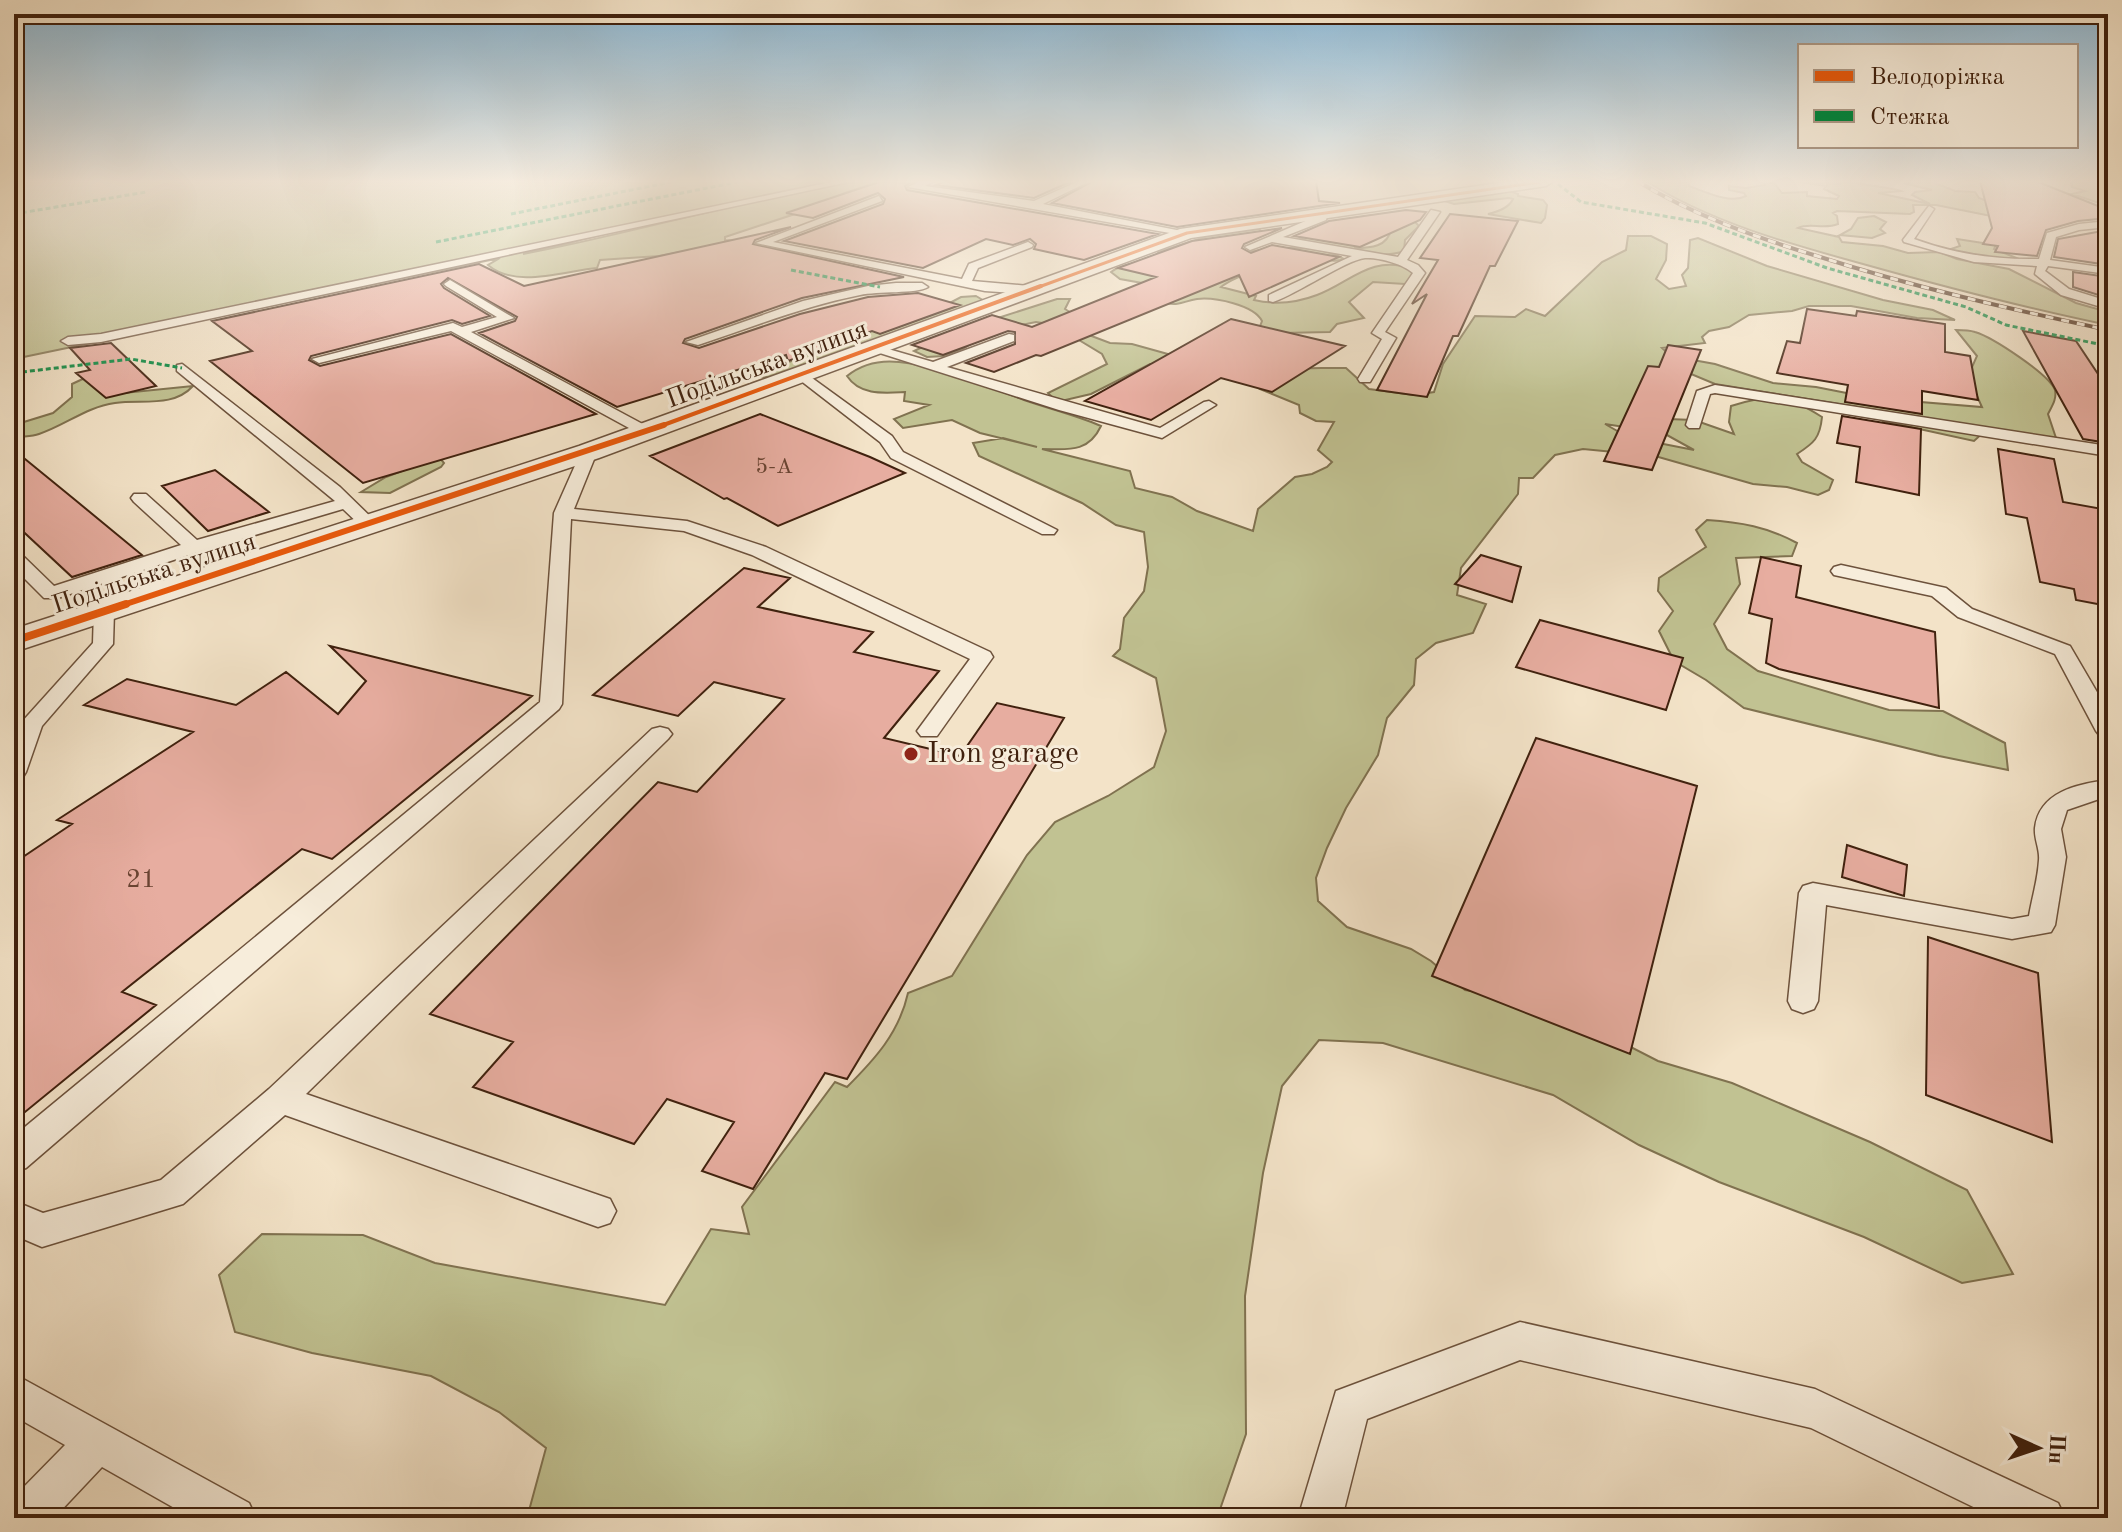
<svg xmlns="http://www.w3.org/2000/svg" width="2122" height="1532" font-family="'Old Standard TT',serif">
<rect width="100%" height="100%" fill="#f3e3c8"/>
<filter id="stains"><feTurbulence type="fractalNoise" baseFrequency=".0025" numOctaves="4"/><feColorMatrix values="0 0 0 0 .2 0 0 0 0 .09 0 0 0 0 .02 0 0 0 .5 -.17"/></filter>
<radialGradient id="worn" r=".72"><stop offset=".6" stop-color="#630" stop-opacity="0"/><stop offset="1" stop-color="#630" stop-opacity=".3"/></radialGradient>
<path fill="#c1c292" stroke="#807250" stroke-width="2" d="M14,181H842L705,209L523,254C604,239 682,217 762,200C802,191 841,181 882,181L845,193L801,212L725,237V240L739,241L659,256L600,260L597,268C564,271 516,289 488,265L500,258L14,359Z
M1646,181H1688L1689,186C1706,192 1730,204 1746,196L1744,193L1729,190V186L1746,188L1765,185L1764,181L1774,183L1782,193L1807,192V196L1837,199L1839,196L1824,189L1826,186L1794,181L1840,184L1838,181C1844,181 1897,189 1901,191L1878,193L1930,204L1912,195L1915,192L1932,190L1903,183L1930,181L1955,191L1975,192L1979,198L1987,201L1991,216L1936,205H1913L1914,212L1910,214L1837,211L1833,213L1837,216L1838,224C1823,230 1810,222 1798,228L1839,237L1842,242L1883,246L1908,253L1939,252L1957,259L2009,269L2076,303L2108,312V325C2026,308 1945,287 1863,264C1790,244 1710,222 1646,181Z
M2071,181H2108V200L2099,203L2072,194L2085,191L2072,187Z
M1506,190L1518,194V196L1543,200L1547,205L1545,218L1541,223L1488,214C1497,212 1509,208 1513,199L1509,198L1454,204L1445,201L1446,198Z
M1874,216L1886,222L1880,229L1885,233L1872,238L1840,235L1851,229L1858,218Z
M1414,221L1419,226L1405,240L1404,251C1382,260 1322,249 1300,238L1308,233L1354,243L1355,248C1370,248 1388,247 1391,229Z
M1259,229L1263,233L1167,267C1216,259 1300,233 1344,259C1331,264 1325,257 1313,257C1291,258 1237,274 1221,287L1256,296L1254,300C1275,305 1296,303 1317,295C1350,283 1371,254 1412,269L1413,276L1405,284L1373,282L1349,302L1364,318L1337,324L1330,332L1281,333L1259,329L1262,321C1254,305 1215,297 1197,299C1184,301 1180,306 1166,303L1153,285L1120,279L1111,272C1122,263 1143,263 1157,257L1158,252L1205,237Z
M1628,236H1651L1667,244L1666,260L1656,279L1669,289L1686,286L1682,275L1688,268L1690,240L1698,238L1767,266L1883,300L1933,310L1955,320L1917,318L1851,306H1809L1792,311L1749,315L1729,327L1709,331L1702,337L1705,343L1662,348L1671,356L1715,364L1773,383L1816,387L1872,398L1982,407L1968,376L1977,356L1956,330C1962,330 1969,330 1975,332C1992,337 2049,374 2055,390C2057,399 2052,406 2048,414L2056,438H2021L1986,430L1974,441L1883,421L1889,412L1715,384L1672,366L1637,429L1605,424L1628,437L1694,450L1656,429L1668,419L1694,420L1734,434L1729,422L1731,406C1769,394 1787,394 1822,417C1820,438 1814,443 1797,454L1802,462L1833,480L1829,490L1818,495L1787,487L1753,484L1655,456L1583,449L1555,455L1533,478H1519L1518,494L1461,568L1457,595L1486,604L1473,633L1436,643L1416,659L1414,685L1387,718L1378,755L1346,808L1327,848L1316,878L1318,901L1347,927L1411,949L1431,961L1465,990L1543,1002L1658,1061L1732,1083L1870,1142L1967,1190L2013,1274L1962,1283L1864,1237L1719,1182L1639,1145L1553,1095L1383,1043L1319,1040L1282,1086L1263,1173L1245,1296L1246,1434L1217,1518H527L546,1448L499,1412L431,1376L312,1353L235,1332L219,1275L262,1234L363,1235L435,1263L665,1305L711,1229L749,1234L742,1207L835,1082L847,1087C875,1059 899,1033 908,993L952,976L1027,855L1055,822L1108,796L1154,767L1166,731L1156,678L1113,656L1120,649L1124,618L1144,591L1148,567L1144,532L1116,525L1082,503L979,456L973,443L1003,438L1037,447L980,433L952,420L903,428L894,419L929,405L904,401L905,392C885,393 860,396 847,376C862,364 880,360 899,362C940,366 986,386 1024,400C1050,409 1076,415 1101,426C1088,454 1066,449 1042,449L1130,471L1135,488L1172,497L1197,511L1253,531L1258,509L1295,477L1312,474L1327,467L1332,462L1318,450L1334,422L1316,421L1300,413L1299,405L1260,389C1280,362 1316,369 1346,368L1369,389L1414,395L1434,392L1443,364L1475,316L1515,317L1526,309L1545,316L1602,262L1626,250Z
M1957,239L1996,245L1994,249L2019,259L2003,261L1948,250L1960,246Z
M976,296L986,302L771,378L758,376L820,348L942,307L961,297Z
M1057,299H1070L1065,309L1073,314L1049,324L1036,322L1016,326L977,339L963,349L944,356L927,357L914,351L954,332Z
M1073,329L1110,343L1132,344L1193,361L1181,371L1150,364L1091,394L1057,402L1048,393L1107,364L1102,354L1069,334Z
M87,377L114,394L193,386C173,408 142,399 115,403C86,407 66,425 39,434C31,437 22,436 14,438V425L53,413L72,397V384Z
M439,457L444,463L441,467L390,493L361,492L386,477Z
M1707,520C1740,522 1768,527 1797,543L1792,556L1736,558L1740,584L1714,624L1727,649L1758,671L1889,710L1943,711L2005,743L2008,770L1939,756L1744,708L1706,680L1674,661L1659,631L1673,611L1658,591L1659,578L1706,547L1696,530Z"/>
<path fill="#e7ada0" stroke="#40210e" stroke-width="2" d="M882,181L910,183L905,186L907,190L1158,234L1084,260L1034,249L1036,244L1030,239L1013,245L986,239L923,268L784,241L883,204L885,199L878,193L813,218L786,213Z
M946,181H1072L1034,198L936,185Z
M1093,181H1316L1319,201L1340,203L1177,227L1052,203Z
M1980,181H2036L2108,210V218L2078,221L2046,230L2037,256L1995,252L1998,246L1983,244L1992,228Z
M1406,210L1426,212L1420,220L1360,247L1294,236L1329,221Z
M1450,214L1518,221L1495,266H1490L1458,336H1453L1427,397L1377,390L1427,294L1412,304L1438,260L1420,258Z
M791,227L755,240L753,244L904,277L802,298L685,339L683,343L699,348L800,314L868,297L918,293L960,305L880,334L872,331L788,361L786,355L617,407L479,333L515,321L517,317L448,278L441,284L444,288L490,316L462,324L452,320L311,356L309,360L320,366L451,334L596,414L363,483L210,361L252,351L212,321L479,264L524,286Z
M1282,228L1244,244L1242,248L1251,253L1272,245L1339,257L1249,297L1239,275L1041,356L1036,355L994,372L966,363L1015,344V332L1008,331L943,355L912,345L992,315L1032,327L1156,277L1118,268L1192,241Z
M2108,230V265L2054,257L2058,239Z
M2073,272L2108,277V298L2073,287Z
M1807,309L1856,316L1857,311L1945,324V352L1970,356L1978,400L1922,391V414L1845,402L1848,385L1777,373L1787,341L1800,343Z
M1231,319L1345,346L1272,392L1221,378L1151,420L1085,401Z
M2023,331L2076,341L2108,389V443L2083,439Z
M111,343L156,386L106,398L76,373L90,370L70,348Z
M1668,345L1701,350L1652,470L1604,461L1648,366L1659,367Z
M760,414L870,457L905,473L778,526L727,498L724,499L650,456Z
M1842,416L1921,429L1919,495L1856,482L1860,447L1837,443Z
M1998,449L2054,459L2063,502L2108,510V606L2076,600L2074,589L2040,582L2027,518L2006,514Z
M14,450L74,499L142,555L72,577L14,523Z
M215,470L269,512L208,531L162,486Z
M1481,555L1521,567L1512,602L1455,584Z
M1761,557L1801,566L1796,597L1935,632L1939,708L1779,669L1766,663L1772,619L1749,613Z
M744,568L790,578L758,607L873,632L854,652L939,671L884,738L960,756L997,703L1064,718L847,1079L825,1073L753,1189L702,1171L734,1122L667,1099L634,1144L473,1087L513,1042L430,1014L658,782L697,792L784,699L714,682L678,716L593,695Z
M1540,620L1683,658L1666,710L1516,667Z
M330,646L532,696L332,859L302,849L122,992L156,1005L14,1121V863L72,824L57,820L193,732L84,705L127,679L236,705L286,672L338,714L366,681Z
M1536,738L1697,786L1630,1054L1432,976Z
M1847,845L1907,865L1904,896L1842,877Z
M1928,937L2038,973L2052,1142L1926,1095Z"/>
<g fill="none" stroke-linecap="round" stroke-linejoin="round">
<defs>
<path id="lane" d="M836,181H853L101,342L68,345L61,341L68,337L101,334Z
M921,181H934L925,186L1034,201L1079,181H1090L1043,204L1192,233L1187,236L908,187Z
M879,196L882,201L773,242L962,279L969,264L1028,242L1033,245L1032,247L978,268L972,281L1029,286L1035,290L1029,294L985,291L756,243Z
M1929,206L1934,209L1914,239C1955,254 1996,260 2039,259L2047,233L2079,224L2108,221V227L2079,230L2056,237L2050,260L2108,268V274L2048,266L2045,271L2069,289L2108,301V309L2061,295L2035,274L2037,266L1974,262L1904,242L1903,240Z
M1323,210L1328,213L1326,220L1283,237L1398,257L1431,210L1440,212L1407,260L1418,265L1425,273L1385,332L1396,338L1370,382H1360L1358,379L1382,339L1372,333L1413,273C1403,264 1379,257 1365,258C1346,260 1297,294 1273,302L1269,301V295L1352,256L1272,242L1250,250L1245,247L1317,216Z
M450,280L514,318L471,332L650,428V434H640L451,331L319,363L312,359L453,323L462,327L497,317L446,286L444,284Z
M896,283H922L928,287C917,294 877,291 860,295C805,306 752,327 698,345L686,342L803,301L868,286Z
M1009,334L1014,335V341L947,367L1160,428L1204,402L1209,401L1216,405L1162,438L1059,410L864,348L871,344L933,362Z
M182,364L340,487L378,524L369,529L363,528L343,509L201,551L58,598H44L14,568V552L21,554L54,586L181,545L134,502L131,498L134,494H146L197,540L335,501L177,371V365Z
M801,370L892,436L903,452L1057,530L1054,534H1042L891,458L880,442L796,377L794,374Z
M1715,385L2108,446V456L1715,393L1710,394L1699,428H1689L1686,425L1697,391Z
M589,447L597,452L574,509L687,521L766,547L990,652L993,657L937,736H921L917,731L970,659L752,555L684,531L571,519L562,704L559,709L26,1168L14,1172V1136L540,702L554,513L581,452Z
M1841,565L1946,588L1972,609L2070,646L2108,711V738L2100,736L2096,731L2055,654L1958,617L1932,596L1834,575L1831,571L1834,567Z
M104,605L114,611L113,644L42,726L26,772L23,777L14,780V739L20,724L93,643L94,611Z
M660,727L668,729L672,734L668,739L306,1094L610,1199L616,1211L610,1223L598,1227L285,1115L183,1204L42,1247L14,1235V1201L43,1213L161,1180L269,1089L652,729Z
M2108,780V796L2067,810L2061,829L2066,857L2055,925L2051,932L2012,939L1826,905L1818,1001L1814,1009L1803,1013L1792,1009L1788,1001L1799,893L1803,886L1813,883L2012,919L2029,916C2032,898 2038,879 2039,860C2040,849 2034,839 2035,828C2039,792 2077,784 2108,780Z
M1520,1322L1815,1389L2058,1503L2065,1518H1996L1811,1428L1520,1360L1367,1419L1342,1518H1298L1336,1391Z
M14,1374L249,1503L256,1518H192L102,1467L54,1518H14V1497L65,1445L14,1416Z"/>
<path id="street" d="M1512,181H1554L1546,186L1191,238L599,458L14,652V629L579,446L1180,229Z"/>
</defs>
<use href="#lane" stroke="#6d523c" stroke-width="3"/>
<use href="#street" stroke="#6d523c" stroke-width="3"/>
<use href="#lane" fill="#f7eddb" fill-rule="evenodd"/>
<use href="#street" fill="#f7eddb" fill-rule="evenodd"/>
<defs>
<path id="rail" d="M1637,181C1693,215 1755,237 1817,256C1913,287 2010,309 2108,330"/>
</defs>
<use href="#rail" stroke="#40210e" stroke-width="4"/>
<use href="#rail" stroke="#f7eddb" stroke-width="3" stroke-dasharray="8" stroke-linecap="butt"/>
<path stroke="#00873e" stroke-width="3" stroke-dasharray="5 3" stroke-linecap="butt" d="M1558,184L1581,202L1705,223L1827,268L1966,307L2006,325L2108,346
M14,214L146,192
M511,214L676,181
M436,242L742,181
M791,270L880,287
M14,373L131,359L182,368"/>
<defs>
<path id="cycleway-far3" d="M1036,288L1187,233L1546,181"/>
<path id="cycleway-far2" d="M658,427L1041,286"/>
<path id="cycleway-far1" d="M120,606L664,425"/>
<path id="cycleway" d="M14,641L126,604"/>
</defs>
<use href="#cycleway-far3" stroke="#f7eddb" stroke-width="5"/>
<use href="#cycleway-far2" stroke="#f7eddb" stroke-width="7"/>
<use href="#cycleway-far1" stroke="#f7eddb" stroke-width="10"/>
<use href="#cycleway" stroke="#f7eddb" stroke-width="13"/>
<use href="#cycleway-far3" stroke="#e8590c" stroke-width="3"/>
<use href="#cycleway-far2" stroke="#e8590c" stroke-width="4"/>
<use href="#cycleway-far1" stroke="#e8590c" stroke-width="6"/>
<use href="#cycleway" stroke="#e8590c" stroke-width="8"/>
</g>
<linearGradient id="sky" x2="0" y2="1"><stop stop-color="#8ab8d6"/><stop offset="0.46" stop-color="#faf2e6"/><stop offset="1" stop-color="#faf2e6" stop-opacity="0"/></linearGradient>
<rect width="2122" height="395" fill="url(#sky)"/>
<circle fill="#8f2418" stroke="#f7eddb" stroke-width="3" cx="911" cy="754" r="8"/>
<g text-anchor="middle" dominant-baseline="central" stroke-width="6" stroke-linejoin="round" paint-order="stroke">
<g font-size="22" fill="#6a4432">
<text x="774" y="467">5-А</text>
</g>
<g font-size="26" fill="#40210e" stroke="#f7eddb">
<text transform="translate(767 365) rotate(-20)">Подільська вулиця</text>
<text transform="translate(154 574) rotate(-18)">Подільська вулиця</text>
</g>
<g font-size="26" fill="#6a4432">
<text x="141" y="880">21</text>
</g>
<g font-size="30" fill="#40210e" stroke="#f7eddb" text-anchor="start">
<text x="927" y="754">Iron garage</text>
</g>
</g>
<rect width="2122" height="1532" fill="none" stroke="#f3e3c8" stroke-width="48"/>
<rect x="16" y="16" width="2090" height="1500" fill="none" stroke="#40210e" stroke-width="4"/>
<rect x="24" y="24" width="2074" height="1484" fill="none" stroke="#40210e" stroke-width="2"/>
<rect x="1798" y="44" width="280" height="104" fill="#f7eddb" stroke="#ae9b89" stroke-width="2"/>
<rect x="1814" y="70" width="40" height="12" fill="#e8590c" stroke="#ae9b89" stroke-width="2"/>
<text x="1870" y="84" font-size="24" fill="#40210e">Велодоріжка</text>
<rect x="1814" y="110" width="40" height="12" fill="#00873e" stroke="#ae9b89" stroke-width="2"/>
<text x="1870" y="124" font-size="24" fill="#40210e">Стежка</text>
<g transform="translate(2038 1448) rotate(93)" stroke="#f7eddb" stroke-width="6" paint-order="stroke">
<path d="M0-6L14 30L0 20L-14 30Z" fill="#40210e"/>
<text y="-12" font-size="22" font-weight="bold" text-anchor="middle" fill="#40210e">Пн</text>
</g>
<rect width="100%" height="100%" filter="url(#stains)"/>
<rect width="100%" height="100%" fill="url(#worn)"/>
</svg>
